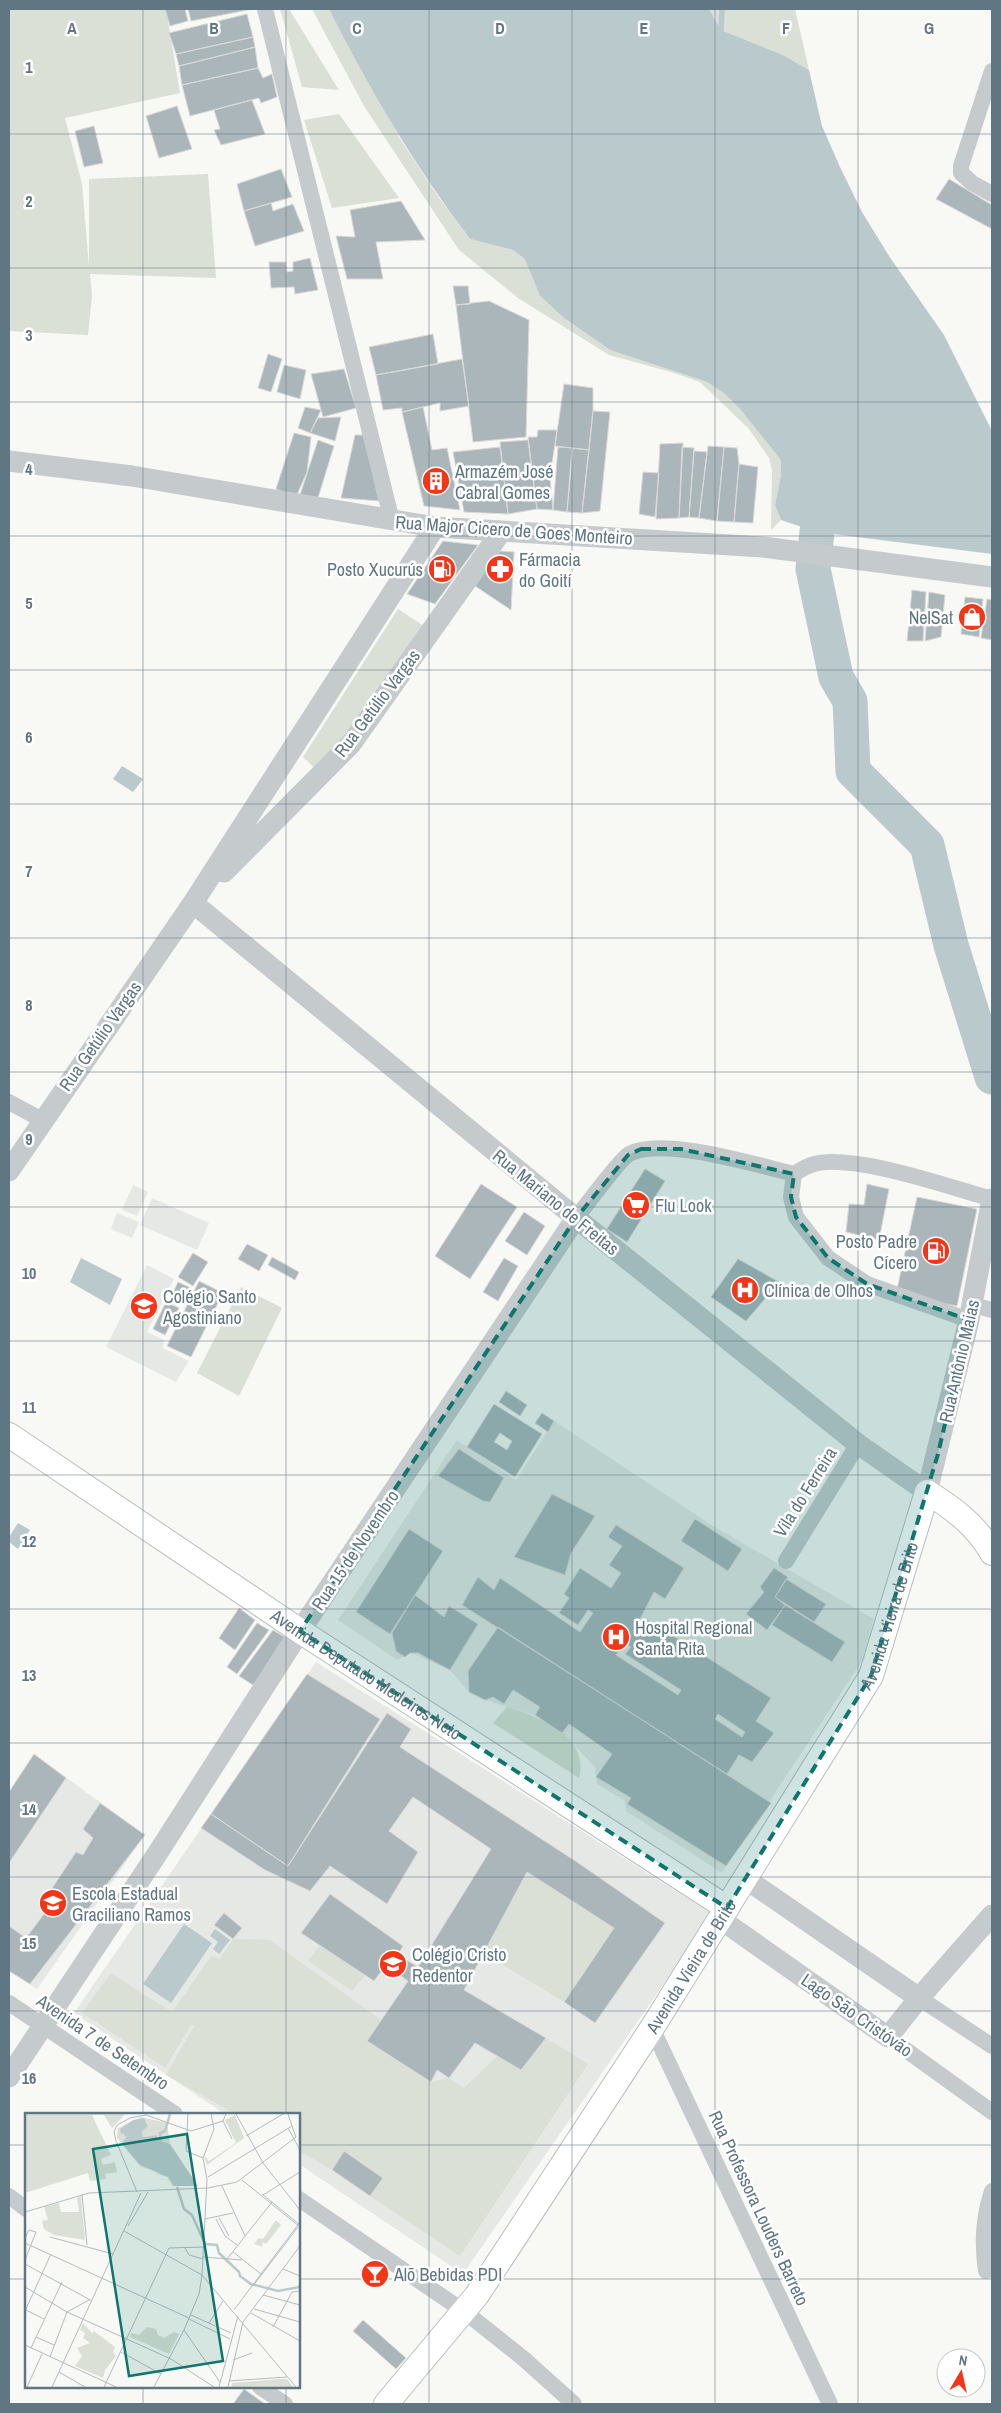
<svg xmlns="http://www.w3.org/2000/svg" width="1001" height="2413" font-family="'Archivo Narrow',sans-serif">
<rect width="100%" height="100%" fill="#f8f8f5"/>
<path fill="#e6e8e6" d="M133,1185L148,1192L137,1216L122,1210Z
M152,1198L209,1223L197,1250L140,1225Z
M117,1213L139,1222L132,1238L111,1229Z
M147,1265L174,1279L147,1332L164,1340L163,1348L189,1361L176,1382L106,1347Z
M554,1421L713,1526L874,1619L862,1661L722,1873L626,1811L625,1801L597,1784L595,1767L562,1733L534,1715L485,1700L469,1692L450,1670L411,1653L397,1660L338,1620L457,1440L516,1480Z
M316,1662L712,1914L463,2274L299,2164V2114H225L74,2013Z
M34,1754L145,1835L37,1989L9,1970V1792Z"/>
<path fill="#dae0d5" d="M9,9H166L180,93L65,118L82,184L89,266V179L208,174L216,278L90,274L92,296L88,335L9,331Z
M280,9H289L339,90L302,87Z
M312,9H329L402,142L439,198L470,239L513,250L526,259L540,296L564,318L610,350L707,382L725,394L740,409L782,460L781,475L775,505L781,520L771,530L772,470L769,458L749,429L700,382L671,372L609,355L518,298L459,250L364,106Z
M709,9H795L809,70L783,55L721,30Z
M339,114L399,198L332,208L304,120Z
M398,609L427,628L318,771L303,757Z
M241,1287L282,1308L239,1396L197,1373Z
M507,1707C539,1717 590,1736 579,1778L493,1723Z
M527,1872L614,1928L564,2002L483,1953Z
M233,1939L270,1940L381,2020L367,2041L431,2082L449,2078L464,2088L497,2056L521,2070L546,2038L588,2064L460,2256L370,2196L383,2177L344,2152L332,2170L299,2151V2114H235L166,2075L194,2026L191,2025L165,2068L82,2013L111,1973L172,2012L211,1956L220,1959Z
M320,1945L365,1975L352,1991L308,1961Z"/>
<path fill="#bacacc" d="M329,9H709L721,30L783,55L809,70L822,126L840,167L862,212L889,256L944,335L992,431V554L817,532L781,520L775,505L781,475V460L740,409L725,394L707,382L610,350L564,318L540,296L525,259L513,250L470,239C415,167 370,90 329,9Z
M122,766L143,779L133,792L113,779Z
M81,1258L122,1279L110,1305L70,1282Z
M18,1523L30,1530L18,1549L9,1542V1537Z
M184,1924L212,1943L171,2003L143,1984Z
M215,1929L230,1940L219,1954L213,1949L218,1942L210,1936Z"/>
<g fill="none" stroke-linecap="round" stroke-linejoin="round">
<path stroke="#bacacc" stroke-width="5.5" d="M721,30L722,9"/>
<path stroke="#bacacc" stroke-width="35" d="M817,532L813,569L836,677L850,701L853,771L927,845L951,945L992,1077"/>
</g>
<path fill="#abb6bb" stroke="#dad9d7" fill-rule="evenodd" d="M165,9H185L188,21L170,26Z
M188,9H253L191,21Z
M247,14L253,37L176,54L169,33Z
M253,37L255,47L179,66L176,54Z
M255,47L258,68L182,85L179,66Z
M258,68L263,78L272,74L277,97L261,103L259,98L190,116L182,85Z
M252,100L265,134L221,145L214,130L220,129L214,110Z
M177,106L192,149L159,158L146,116Z
M94,126L103,163L84,167L75,131Z
M281,169L292,197L244,211L237,184Z
M949,179L992,205V229L936,199Z
M401,201L425,240L376,242L383,279H347L336,236L355,237L350,210Z
M271,203L273,211L293,204L304,231L255,246L244,211Z
M310,258L318,290L295,294L294,287L271,288L269,262H286L287,272L293,271V262Z
M453,286H468L470,304L456,305Z
M489,301L529,320L526,437L473,442L456,305Z
M433,334L438,364L376,375L369,347Z
M268,354L282,359L271,392L258,388Z
M462,359L469,406L440,411V403L402,412V408L383,410L376,375Z
M284,365L306,370L300,399L277,392Z
M344,369L356,408L323,417L311,374Z
M564,384L593,388V411L589,450L555,446Z
M305,407L321,410L310,433L298,428Z
M423,407L432,450L447,448L460,510L424,506L402,412Z
M593,411L610,412L600,511L582,513Z
M341,417L335,441L310,433L318,418Z
M538,430H557L550,477L553,510L537,509L528,437H537Z
M294,433L311,437L307,472L296,497L276,489Z
M355,435H364L379,501L341,498Z
M318,440L334,446L317,501L299,498Z
M528,440L537,509L508,514L500,442Z
M683,443L679,518L656,519L660,444Z
M708,446L724,447L717,521L699,518Z
M500,447L508,514L464,512L453,452Z
M558,447L572,448L567,512L553,510Z
M682,447L694,448L689,517L679,518Z
M724,447L737,448L739,464L734,522L717,521Z
M573,448L589,450L582,513L567,512Z
M694,451L707,452L699,518L689,517Z
M739,464L758,467L753,523L734,522Z
M643,472L659,473L655,517L639,514Z
M443,541L478,545L435,604L407,594Z
M500,551L514,552L511,610L475,586Z
M912,590L926,592L923,641H907Z
M929,592L945,595L941,637L925,641Z
M965,597L983,599L979,637L961,634Z
M987,599L992,600V640L981,638Z
M645,1169L665,1181L627,1242L607,1229Z
M481,1184L517,1207L470,1279L435,1256Z
M867,1184L889,1189L879,1240L846,1232L849,1204L864,1205Z
M917,1197L977,1209L957,1306L896,1294Z
M524,1212L545,1226L527,1255L505,1241Z
M247,1244L268,1255L259,1271L238,1259Z
M193,1253L208,1262L193,1286L178,1277Z
M272,1257L299,1272L295,1280L268,1265Z
M504,1258L518,1266L498,1301L483,1292Z
M738,1259L779,1282L746,1321L711,1297Z
M199,1281L223,1293L191,1357L167,1346Z
M178,1282L191,1288L184,1305L170,1299Z
M166,1302L179,1308L165,1335L153,1329Z
M506,1391L527,1405L520,1416L499,1402Z
M494,1404L542,1434L515,1477L467,1447ZM500,1433L512,1441L507,1450L494,1442Z
M542,1413L554,1421L548,1432L535,1423Z
M459,1449L504,1478L490,1502L483,1501L438,1476Z
M552,1494L595,1516L571,1553L565,1575L514,1557Z
M695,1519L742,1549L728,1571L681,1541Z
M616,1525L684,1568L665,1599L654,1592L640,1619L646,1623L648,1620L771,1698L756,1721L774,1733L752,1762L739,1755L727,1774L462,1605L478,1577L494,1590L500,1578L580,1632L593,1613L588,1610L578,1625L559,1613L569,1598L564,1594L580,1568L611,1588L621,1573L609,1565L622,1546L608,1537ZM624,1643L631,1647L625,1654L681,1690L678,1695L616,1655ZM718,1714L745,1732L742,1737L715,1719Z
M409,1529L443,1551L390,1634L356,1612Z
M774,1568L788,1577L775,1597L785,1605L767,1630L746,1614L764,1592L760,1587Z
M786,1579L826,1604L814,1622L775,1597Z
M415,1595L444,1617L449,1606L478,1624L450,1670L418,1653H410L405,1657L396,1651L392,1633Z
M785,1605L845,1642L832,1662L772,1625Z
M239,1608L255,1620L235,1650L219,1638Z
M257,1623L269,1630L237,1674L227,1667Z
M498,1627L771,1803L726,1866L627,1804L631,1798L596,1777L612,1754L569,1724L562,1733L535,1715L540,1707L513,1690L504,1704L493,1697L485,1700L469,1692L468,1671Z
M273,1630L288,1639L253,1685L239,1676Z
M307,1674L380,1719L288,1866L211,1814Z
M387,1713L411,1729L400,1747L577,1862L665,1923L595,2023L564,2002L614,1928L527,1872L464,1990L546,2038L521,2070L475,2043L449,2078L437,2070L431,2082L367,2041L408,1981L386,1965L374,1981L301,1933L330,1894L403,1946L398,1955L418,1967L491,1849L413,1797L389,1831L418,1852L387,1904L330,1866L310,1891L265,1870L201,1828L211,1814L288,1866Z
M34,1754L66,1778L9,1863V1792Z
M100,1803L145,1835L30,1984L9,1971V1926L26,1938L44,1914L39,1908L76,1852L83,1855L93,1838L83,1829Z
M224,1913L242,1928L233,1939L214,1925Z
M344,2151L383,2178L370,2196L332,2170Z
M363,2320L406,2358L396,2369L353,2331Z
M244,2389L265,2404H233Z"/>
<g fill="none" stroke-linecap="round" stroke-linejoin="round">
<defs>
<g id="secondary">
<path id="s1" d="M9,1435L300,1631L727,1908"/>
<path id="s2" d="M386,2404L477,2295L652,2028L871,1676L927,1492C953,1508 977,1526 992,1553"/>
</g>
</defs>
<use href="#secondary" stroke="#b7bec2" stroke-width="26"/>
<path stroke="#c5cacd" stroke-width="16" d="M265,9L392,521
M992,71L961,166V173L972,183L992,194
M9,1102L42,1120
M794,1174L791,1197L796,1217L828,1258L867,1284L969,1320
M576,1218C586,1206 619,1160 629,1154C662,1136 757,1165 794,1174C799,1171 805,1167 811,1165C848,1151 952,1188 992,1199
M973,1305L992,1310
M786,1561L858,1444
M919,1998L992,2046
M9,2003L175,2114
M652,2028L830,2404
M888,2037L992,2112
M9,2196L26,2209
M299,2199L465,2312L524,2359L574,2404
M986,2271C982,2243 983,2219 992,2191
M260,2387L285,2404"/>
<path stroke="#c5cacd" stroke-width="21" d="M9,461L132,476L435,527L763,547L992,577
M224,872L351,744L501,532
M193,903L576,1218L858,1444L927,1492L969,1320L992,1199
M9,1171L193,903L435,527
M746,1879L919,1998
M720,1919L888,2037L919,1998L992,1915
M9,2077L159,1851L300,1631L576,1218"/>
<use href="#secondary" stroke="#fff" stroke-width="24"/>
</g>
<path fill="#0f766e" fill-opacity="0.2" stroke="#0f766e" stroke-width="4" stroke-dasharray="10 6" stroke-linejoin="round" d="M641,1149H681L794,1174L791,1197L796,1217L828,1258L867,1284L969,1320L938,1454L871,1676L727,1908L300,1631L576,1218L628,1155Z"/>
<path fill="none" stroke="#607783" stroke-width="1" stroke-opacity="0.55" d="M143,9V2114M286,9V2114M429,9V2404M572,9V2404M715,9V2404M858,9V2404M9,134H992M9,268H992M9,402H992M9,536H992M9,670H992M9,804H992M9,938H992M9,1072H992M9,1207H992M9,1341H992M9,1475H992M9,1609H992M9,1743H992M9,1877H992M9,2011H992M9,2145H26M299,2145H992M9,2279H26M299,2279H992M143,2387V2404M286,2387V2404"/>
<defs>
<symbol id="building-disc" viewBox="-11 -11 22 22"><circle r="9.5" fill="#f53518" stroke="#fff"/><path d="M-4-6H4V6H1V3H-1V6H-4ZM-2.5-4.3h1.7v1.8h-1.7ZM.8-4.3h1.7v1.8H.8ZM-2.5-1h1.7V.8h-1.7ZM.8-1h1.7V.8H.8Z" fill="#fff"/></symbol>
<symbol id="fuel-disc" viewBox="-11 -11 22 22"><circle r="9.5" fill="#f53518" stroke="#fff"/><path d="M-5.5-6h7V0h2V4h1.3V-2.5L3-4.5l.8-.8L6-3V5H2.5V1h-1V6h-7ZM-4.2-4.7v3.2H.2V-4.7Z" fill="#fff"/></symbol>
<symbol id="pharmacy-disc" viewBox="-11 -11 22 22"><circle r="9.5" fill="#f53518" stroke="#fff"/><path d="M-2-6h4v4h4v4h-4v4h-4v-4h-4v-4h4Z" fill="#fff"/></symbol>
<symbol id="shop-disc" viewBox="-11 -11 22 22"><circle r="9.5" fill="#f53518" stroke="#fff"/><path d="M-5-2.5h2.3a2.7 3.5 0 0 1 5.4 0H5L5.5 6h-11ZM-1.5-2.5h3a1.5 2.3 0 0 0-3 0Z" fill="#fff"/></symbol>
<symbol id="supermarket-disc" viewBox="-11 -11 22 22"><circle r="9.5" fill="#f53518" stroke="#fff"/><path d="M-6-5.5h2.5l.6 2H6L4.5 2H-2.5L-4.4-4H-6ZM-1.5 3.2a1.3 1.3 0 1 0 .1 0ZM3 3.2a1.3 1.3 0 1 0 .1 0Z" fill="#fff"/></symbol>
<symbol id="hospital-disc" viewBox="-11 -11 22 22"><circle r="9.5" fill="#f53518" stroke="#fff"/><path d="M-5-5h3v3.5h4V-5h3V5h-3V1.5h-4V5h-3Z" fill="#fff"/></symbol>
<symbol id="school-disc" viewBox="-11 -11 22 22"><circle r="9.5" fill="#f53518" stroke="#fff"/><path d="M0-5L7-2L0 1L-7-2ZM-4 1L0 2.5L4 1V4Q0 6-4 4Z" fill="#fff"/></symbol>
<symbol id="bar-disc" viewBox="-11 -11 22 22"><circle r="9.5" fill="#f53518" stroke="#fff"/><path d="M-6-5H6L.8 .8V4.5H3.5V6h-7V4.5H-.8V.8Z" fill="#fff"/></symbol>
</defs>
<g fill-rule="evenodd">
<use href="#building-disc" x="420" y="465" width="32" height="32"/>
<use href="#fuel-disc" x="426" y="553" width="32" height="32"/>
<use href="#pharmacy-disc" x="484" y="553" width="32" height="32"/>
<use href="#shop-disc" x="956" y="601" width="32" height="32"/>
<use href="#supermarket-disc" x="620" y="1189" width="32" height="32"/>
<use href="#fuel-disc" x="920" y="1235" width="32" height="32"/>
<use href="#hospital-disc" x="729" y="1274" width="32" height="32"/>
<use href="#school-disc" x="128" y="1290" width="32" height="32"/>
<use href="#hospital-disc" x="600" y="1621" width="32" height="32"/>
<use href="#school-disc" x="37" y="1887" width="32" height="32"/>
<use href="#school-disc" x="377" y="1948" width="32" height="32"/>
<use href="#bar-disc" x="359" y="2258" width="32" height="32"/>
</g>
<g text-anchor="middle" dominant-baseline="central" stroke-width="5" stroke-linejoin="round" paint-order="stroke">
<g font-size="18" fill="#607783" stroke="#fff" text-anchor="start">
<text x="455" y="471">Armazém José<tspan x="455" dy="21">Cabral Gomes</tspan></text>
<text x="519" y="559">Fármacia<tspan x="519" dy="21">do Goití</tspan></text>
<text x="423" y="569" text-anchor="end">Posto Xucurús</text>
<text x="953" y="617" text-anchor="end">NelSat</text>
<text x="655" y="1205">Flu Look</text>
<text x="917" y="1241" text-anchor="end">Posto Padre<tspan x="917" dy="21">Cícero</tspan></text>
<text x="764" y="1290">Clínica de Olhos</text>
<text x="163" y="1296">Colégio Santo<tspan x="163" dy="21">Agostiniano</tspan></text>
<text x="635" y="1627">Hospital Regional<tspan x="635" dy="21">Santa Rita</tspan></text>
<text x="72" y="1893">Escola Estadual<tspan x="72" dy="21">Graciliano Ramos</tspan></text>
<text x="412" y="1954">Colégio Cristo<tspan x="412" dy="21">Redentor</tspan></text>
<text x="394" y="2274">Alõ Bebidas PDI</text>
</g>
<g font-size="18" fill="#607783" stroke="#fff">
<text transform="translate(514 530) rotate(4)">Rua Major Cicero de Goes Monteiro</text>
<text transform="translate(377 703) rotate(-53)">Rua Getúlio Vargas</text>
<text transform="translate(100 1036) rotate(-55)">Rua Getúlio Vargas</text>
<text transform="translate(556 1202) rotate(39)">Rua Mariano de Freitas</text>
<text transform="translate(959 1361) rotate(-77)">Rua Antônio Maias</text>
<text transform="translate(805 1492) rotate(-58)">Vila do Ferreira</text>
<text transform="translate(355 1550) rotate(-56)">Rua 15 de Novembro</text>
<text stroke="none"><textPath href="#s2" startOffset="939">Avenida Vieira de Brito</textPath></text>
<text stroke="none"><textPath href="#s1" startOffset="430">Avenida Deputado Medeiros Neto</textPath></text>
<text stroke="none"><textPath href="#s2" startOffset="534">Avenida Vieira de Brito</textPath></text>
<text transform="translate(857 2015) rotate(35)">Lago São Cristóvão</text>
<text transform="translate(103 2042) rotate(34)">Avenida 7 de Setembro</text>
<text transform="translate(759 2208) rotate(65)">Rua Professora Louders Barreto</text>
</g>
</g>
<g transform="translate(25 2113)">
<rect width="275" height="275" fill="#f8f8f5"/>
<path d="M0,1H100L87,15L79,2H67L86,42L76,46L78,52L90,49L92,59L80,61L81,66L65,68L63,60L0,80ZM210,2L219,25L182,52L179,43L184,48L211,30L200,7ZM116,4L142,10L145,31L136,28L131,22L118,24L117,18L123,10L116,5L96,15L101,24L97,30L115,52L130,60L140,61L143,64L148,68V74L142,64L130,60L115,53L92,25L93,15ZM56,83L60,127L29,122L19,116L17,108L23,107L19,94L34,90L36,99H54L52,85ZM251,107L256,112L241,131L237,129L238,134L229,131L234,125L238,126ZM58,210L67,220L69,218L90,234L88,239L91,243L80,257L78,265L50,253L57,243L52,235L65,230L58,225L60,220L55,217ZM122,214L131,216L133,222L139,225L149,219L154,221L144,241L105,224L107,220L114,222ZM256,266H262L268,274H206L207,270Z" fill="#dae0d5"/>
<path d="M119,5L123,13L117,18L118,24L131,22L136,28L145,31L173,73H149L143,64L115,52L104,39L97,30L101,24L98,20L96,21L95,16L108,7Z" fill="#bacacc"/>
<path fill="none" stroke="#bacacc" stroke-width="2.5" d="M136,28L135,20L140,18L145,1M152,74L159,96L167,102L180,131L192,132L194,140L214,159L215,163L226,171L253,178L275,174"/>
<path fill="none" stroke="#b2bcc0" stroke-width="1" d="M163,1L161,38L178,45M201,1L198,8L207,26M211,1L238,50L275,97M263,15L275,37M221,23L258,1M183,64L267,13L263,1M217,67L275,114M197,73L220,123M112,79L91,28L89,19L92,12L105,5L121,2L166,18L198,8M57,81L62,132M237,81L275,112M238,82L275,59M0,99L64,80L183,75L212,69L271,24L267,13M194,105L204,123M180,106L208,100M191,106L200,123L212,132M103,113L123,79M99,118L177,162L182,66L178,45L189,16L186,1M25,124L88,141M0,125L4,117L11,119L0,147M0,130L164,205M160,135L164,142L178,146M208,139L236,161M178,144L217,147M202,146L247,89M0,151L67,188M258,156L275,163M228,173L273,114M0,174L42,199L146,246L189,274M238,182L275,192M229,196L275,209M1,197L19,206M209,197L275,109M0,198L26,141M226,200L275,228M166,202L206,220M164,206L205,226M184,210L198,188M248,214L267,179L275,178M159,217L195,269M11,224L29,232M0,232L91,274M6,235L37,169M96,239L136,261M25,244L42,199L64,187M208,247L227,240M34,259L60,274M204,268L262,264M2,274L17,241M27,274L116,80M79,274L144,135L178,134M129,274L159,217L174,181L177,162L271,274M194,274L213,203M203,274L218,209L275,133"/>
<path fill="#0f766e" fill-opacity="0.15" stroke="#0f766e" stroke-width="2.5" d="M162,21L198,248L104,263L68,36Z"/>
<rect width="275" height="275" fill="none" stroke="#607783" stroke-width="2.5"/>
</g>
<g font-size="16" text-anchor="middle" font-weight="bold" fill="#607783" stroke="#fff" stroke-width="5" stroke-linejoin="round" paint-order="stroke">
<text x="72" y="34">A</text>
<text x="214" y="34">B</text>
<text x="357" y="34">C</text>
<text x="500" y="34">D</text>
<text x="644" y="34">E</text>
<text x="786" y="34">F</text>
<text x="929" y="34">G</text>
<text x="29" y="73">1</text>
<text x="29" y="207">2</text>
<text x="29" y="341">3</text>
<text x="29" y="475">4</text>
<text x="29" y="609">5</text>
<text x="29" y="743">6</text>
<text x="29" y="877">7</text>
<text x="29" y="1011">8</text>
<text x="29" y="1145">9</text>
<text x="29" y="1279">10</text>
<text x="29" y="1413">11</text>
<text x="29" y="1547">12</text>
<text x="29" y="1681">13</text>
<text x="29" y="1815">14</text>
<text x="29" y="1949">15</text>
<text x="29" y="2084">16</text>
</g>
<rect width="1001" height="2413" fill="none" stroke="#607783" stroke-width="20"/>
<g transform="translate(961 2373) rotate(9)"><circle r="24" fill="#ffffff" stroke="#bfc9cd"/>
<path d="M0-4L9 19L0 12L-9 19Z" fill="#f53518"/>
<text y="-8" font-size="14" font-weight="bold" text-anchor="middle" fill="#607783">N</text>
</g>
</svg>
